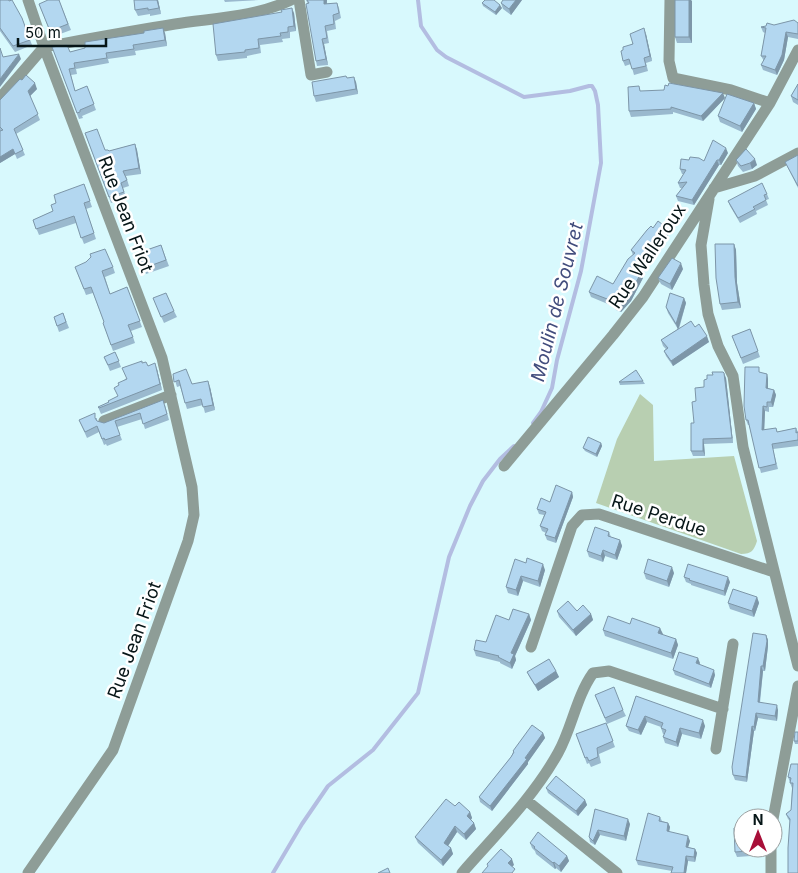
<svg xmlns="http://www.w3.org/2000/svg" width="798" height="873" font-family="Inter,sans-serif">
<rect width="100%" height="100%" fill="#d8f9fd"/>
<path fill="#b8cfb1" d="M640,394L653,405L654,461L734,456L757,541C754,550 752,554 741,554L596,503L617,439Z"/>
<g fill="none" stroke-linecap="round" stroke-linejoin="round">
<path stroke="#b3bde1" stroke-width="4" d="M418,0L421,26L437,50L446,57L524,97L570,91L589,86H592L595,91L598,105L601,163L581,271L557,360L552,388L541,412L533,423
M273,873L302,824L328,786L373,750L418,693L449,557L470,506L483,481L500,459L514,446"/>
<path stroke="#8e9d97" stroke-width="11" d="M299,0L311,75L327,72
M670,0L669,61L673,78L731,90L770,103
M44,47C88,39 131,31 175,24C214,18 255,17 291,0
M0,98L44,47
M714,188L755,176L798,153
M709,199L701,245L704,285L708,314L718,346L733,376L743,447L798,666
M104,421L171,395
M504,466L613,335L643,297L770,103L798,50
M531,647L572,526L582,515L599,514L774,572
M716,749L733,644
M526,800L617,873
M773,819L798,686
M771,848V873
M28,873L113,750L188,541L194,515L192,487L162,358L44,47L28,0
M462,873C495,835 533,798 558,753C572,728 576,697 593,673L609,671L723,709"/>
</g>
<path fill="#9ab9ce" d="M0,0L22,18L32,45L15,52L0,31Z
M59,0L71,30L52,37L39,4Z
M158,0L161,14L150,16V14L138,16L135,10Z
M224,0H259L225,2Z
M306,0H327V4L337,3L339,8L341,18L335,21L336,29L327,31L329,43L324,44L328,65L317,66L316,61L308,4Z
M522,0L511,15L503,9L501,3Z
M675,0H691L692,43H677L675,37Z
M482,3L502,8L496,15L483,6Z
M294,13L296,31L290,32V38L282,39L283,42L260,45L261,53L247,56V58L218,61L216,55Z
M798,23V39L788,37L784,60L777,75L763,70L761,65L764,61L761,56L765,33L763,32L761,27L774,25Z
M144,33H165L167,46L135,51L136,55L108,59L109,63L76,69L77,74L71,75L75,91L87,86L96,110L82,116L83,118L79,119L52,47L70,52Z
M646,34L652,61L646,63L648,71L634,75L631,64L625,66L623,61V50Z
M22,80L37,89L30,96L40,120L16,134L25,155L17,159L15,154L0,163V100Z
M356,82L358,94L316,102L314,96Z
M798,84V105L793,102L791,96Z
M641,91L725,98L703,121L673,112V114L631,117L629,111Z
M754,103L756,109L742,132L720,122L718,116Z
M85,133L105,150L109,151L135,144L137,150L141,174L126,176L129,186L123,188L126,197L111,203Z
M728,153L721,165H719L694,205L678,201L676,196L682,188H680L678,183L684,174H682L680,169Z
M798,155V188L785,162Z
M736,160L757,165L752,169L743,172L738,166Z
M84,184L92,207L86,209L96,239L84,244L76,223L39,235L33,220L53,211L56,203Z
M767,194L769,199L766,200L768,205L756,211L757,214L740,223L730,206L728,201Z
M653,228L669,234L639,272L641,273L643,278L631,301L621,312L616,310L615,307L591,297L589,292L613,284L633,255L631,250Z
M734,244L736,250L737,283L741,308L722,310L720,304Z
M161,245L169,266L146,274L138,253Z
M75,267H113L115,273L105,277L110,294L127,287L142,327L131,331L135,343L113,351L103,323L104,322L93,293L86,295Z
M683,269L672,290L661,284L658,278Z
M153,298L174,311L177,317L164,323Z
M684,298L686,303L679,329L695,327L709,342L673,366L666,356L664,351L666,349L663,346L661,340L678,329L668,313L666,307Z
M63,313L69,328L59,332L54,317Z
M750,329L760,357L743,364L732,336Z
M115,352L121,367L110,371L104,357Z
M142,363L148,366L157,369L162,390L101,414L98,407L109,402L118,396L119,385Z
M761,373L767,374L768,379V388L774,390L776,395L773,407H769V412L765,411L764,430L776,428L777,432L796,428L798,432V446L773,449L778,469L761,473L749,425H748L746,420Z
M173,374L192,384L210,387L215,410L205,413L203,405L187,409L180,386L177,387Z
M726,378L733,443L704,444L705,456H693L691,451L696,401L704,387Z
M643,381L645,384L620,385L619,382Z
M165,405L169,420L145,429L142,419L117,427L122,440L107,446L106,444L104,445L99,432L87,438L79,420L97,418V421L104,423Z
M601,443L602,446L597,457L585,451L583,448Z
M572,492L573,497L556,543L547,540L545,535L546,533L542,531L540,526L544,515L539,514L537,509Z
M609,532L611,537L620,540L622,546L617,560L605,556L603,562L589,557L587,551Z
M526,563L545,570L540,587L523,581L518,596L508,593L506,587Z
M644,573H674L669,587L646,579Z
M684,577L730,582L725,596L691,585V584L686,582Z
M757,597L759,603L754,617L730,609L728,603Z
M557,611H577L591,614L593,620L576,636L559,617Z
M529,614L531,620L515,656L516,660L512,669L500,663V662L476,656L474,650L486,642L509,620Z
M630,624L660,628L662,635L676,639L678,645L673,659L605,636L603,630Z
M766,635L768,640V646L765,671H763L760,703L778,710L777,721L758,718L755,731H754L747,782L735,780L733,775Z
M700,663L699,664L715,675L711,688L675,675L673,670Z
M556,671L559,677L538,691L530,678L527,672Z
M595,695L623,710L626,716L607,724Z
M636,696L705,726L701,739L682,734L678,747L665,743L663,737L664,734H663L661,728V727L647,722L641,735L629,731L626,726Z
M606,723L615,747L599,754L601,763L591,767L589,763L587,764L576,734Z
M798,732V744H795L794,741Z
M543,733L545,738L528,762V764L492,811L480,802L479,797L511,757L513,752V751Z
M798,764L790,821L788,819L786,814L791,810L792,788L788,777Z
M546,788L585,800L587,805L578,816L548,793Z
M455,806L470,812L472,818L471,820L474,823L476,829L466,840L457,832L448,846L451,848L453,854L443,866L418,843L415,837Z
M595,809L630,824L626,841L600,835L595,845L590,842L589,837Z
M660,817L662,821L668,823L670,827L669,832L690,841L688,847L695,849L697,853L695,862L688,861L686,873H671L672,871L638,865L636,860Z
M530,843L567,856L569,861L561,872L556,868L555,869L536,854L535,851L532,848Z
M751,848V856L737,857L735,852Z"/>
<path fill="#7d96a8" d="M157,0H158L161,14L159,8Z
M324,0H327L326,10L324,4Z
M516,0H522L511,15L509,9Z
M689,0H691L692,1V43L689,37Z
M500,5L502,8L496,15L495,12Z
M292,8L294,13L296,31L294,26Z
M163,28L165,33L167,46L165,40Z
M644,28L646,34L652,61L650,56Z
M786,32L788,37L784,60L777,75L775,70Z
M322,39L324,44L328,65L326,59Z
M19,54L21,59L0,87V79Z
M354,77L356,82L358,94L356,89Z
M35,83L37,89L30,96L28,91Z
M723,93L725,98L703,121L701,116Z
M754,103L756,109L742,132L740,126Z
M135,144L137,150L141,174L139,168Z
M726,148L728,153L721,165L719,160Z
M13,149L15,154L0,163V157Z
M755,159L757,165L752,169L750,163Z
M717,160L719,165L694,205L692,200Z
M667,228L669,234L637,275L635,269Z
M734,244L736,250L737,283L741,308L738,302L735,277Z
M681,263L683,269L672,290L670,284Z
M641,273L643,278L631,301L621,312L619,307Z
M684,298L686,303L678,330L676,324Z
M707,336L709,342L673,366L671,361Z
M155,363L157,369L162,390L160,384Z
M724,373L726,378L733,443L732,438Z
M767,374L768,379V393L766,388Z
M208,381L210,387L215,410L213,405Z
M774,390L776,395L773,407L771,402Z
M763,406L765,411L764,435L762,430Z
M703,439L704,444L705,456L703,451Z
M601,443L602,446L597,457L596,454Z
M572,492L573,497L556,543L555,538Z
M620,540L622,546L617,560L615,555Z
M603,550L605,556L603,562L601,556Z
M543,564L545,570L540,587L538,581Z
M672,567L674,573L669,587L667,581Z
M521,576L523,581L518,596L516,590Z
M728,577L730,582L725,596L724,591Z
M757,597L759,603L754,617L752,611Z
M529,614L531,620L515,656L516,660L512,669L510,663L511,653Z
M591,614L593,620L576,636L573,630Z
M660,628L663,634L660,639L658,633Z
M766,635L768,640V646L765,671L763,666Z
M676,639L678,645L673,659L671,653Z
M698,658L700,663L698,668L696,663Z
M761,666L763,671L759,707L758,702Z
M714,670L715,675L711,688L709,684Z
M556,671L559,677L538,691L535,685Z
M777,705L778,710L777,721L775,716Z
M756,713L758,718L755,731L754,727Z
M645,716L647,722L641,735L638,730Z
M703,720L705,726L701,739L699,733Z
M752,726L754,731L747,782L746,777Z
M680,728L682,734L678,747L676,742Z
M543,733L545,738L528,762V764L492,811L490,806L525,758Z
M585,800L587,805L578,816L576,811Z
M470,812L472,818L469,822L467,816Z
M628,819L630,824L626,841L624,836Z
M474,823L476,829L466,840L464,834Z
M668,823L670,827L668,836L667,831Z
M455,826L457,832L446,849L444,843Z
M598,830L600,835L595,845L593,841Z
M688,836L690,841L687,851L686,847Z
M451,848L453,854L443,866L441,860Z
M749,848H751V856L749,851Z
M695,849L697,853L695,862L694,857Z
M567,856L569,861L561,872L559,866Z
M686,856L688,861L686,873H684Z
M512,859L514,865L510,869L508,863Z
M554,862L556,868L555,869L553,863Z"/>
<path fill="#b3d7f0" stroke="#7d96a8" d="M0,0H9V1L12,0L22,18L30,40L13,46L0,28Z
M48,0H59L68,24L50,31L39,4Z
M134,0H157L159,8L148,10V8L135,10Z
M307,0H324V4L337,3L339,13L333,15L334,24L325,26L327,38L322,39L326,59L316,61L306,4L309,3Z
M485,0H494L500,5L495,12L482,3Z
M503,0H516L509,9L501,3Z
M675,0H689V37H675Z
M292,8L294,26L288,27V32L280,33L281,36L258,39L259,48L245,50V52L216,55L213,24L282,12L281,10Z
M794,20L798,23V34L786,32L782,55L775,70L761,65L766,56H761L766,28L761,27L766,26L767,23L774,25Z
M163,28L165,40L133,45L134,49L106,53L107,58L74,63L75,68L69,69L75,91L87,86L94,104L80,110V112L77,113L52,47L67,45L70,52L85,48V42L144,33V31Z
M644,28L650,56L644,58L646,66L632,69L629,59L623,61L621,51L623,50V47L633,44L630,34Z
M0,48L3,57L19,54L0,79Z
M26,75L35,83L28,91L38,114L14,129L23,150L15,154L13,149L0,157V131L3,130L0,127V100L20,79L22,80Z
M346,76L347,78L354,77L356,89L314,96L312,82Z
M669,83L723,93L701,116L671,107V109L629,111L628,87L639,86L640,91L664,90L665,85L668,86Z
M798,84V100L791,96Z
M727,94L754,103L740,126L718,116Z
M97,129L105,150H108L109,151L135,144L139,168L123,171L127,180L121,183L124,192L109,197L85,133Z
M713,140L726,148L719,160H717L692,200L676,196L687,182L678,183L686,170L680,169L681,159L689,160L690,157L699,158L704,161Z
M746,149L755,159L750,163L741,166L736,160Z
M798,155V186L785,162Z
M762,183L767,194L764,195L766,200L753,207L755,209L738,218L728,201Z
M84,184L90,201L84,203L94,233L81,238L74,216L36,229L33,220L53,211L51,205L56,203L54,195Z
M658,221L667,228L635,269L641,273L629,295L619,307L614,304L615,302L589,292L597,276L613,284L628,259L635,253L631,250L647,230L651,226L653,228Z
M715,244H734L735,277L738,302L720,304L716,278Z
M161,245L166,260L144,268L138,253Z
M105,249L113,267L102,271L110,294L127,287L140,321L128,325L133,337L111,345L103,323L104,322L91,287L84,289L75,267L86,262L91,257L90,254Z
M672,258L681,263L670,284L658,278Z
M166,293L174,311L161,317L153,298Z
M670,293L684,298L676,324L666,307Z
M63,313L66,322L57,326L54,317Z
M691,321L695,327L699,324L707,336L671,361L664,351L668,348L661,340Z
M750,329L758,351L741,358L732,336Z
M115,352L119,361L108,365L104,357Z
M142,361V363L146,362L148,366L155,363L160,384L99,408L98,407L109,402L108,401L118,396L114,388L119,385L118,383L127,379L122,368Z
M745,367H759V372L767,374L766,388L774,390L771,402H767V407L763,406L762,430L776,428L777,432L796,428V433L798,432V440L772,444L776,464L759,468L748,420H746L744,406Z
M186,369L192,384L208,381L213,405L203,407L201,399L185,403L179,380L174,382L173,374Z
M636,370L643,381L619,382Z
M712,372H723L724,373L732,438L703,439V451H691V423H694L692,402L696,401L695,388L704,387V380L707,379V375H713Z
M163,400L167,414L143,424L140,413L115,421L120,435L105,440L104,438L102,439L97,426L85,432L79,420L95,413V418L97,421L104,423Z
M588,437L601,443L596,454L583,448Z
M556,485L572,492L555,538L545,535L548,529L540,526L546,512L537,509L541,498L550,502Z
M595,527L609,532L608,536L620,540L615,555L603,550L601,556L587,551Z
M527,558L543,564L538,581L521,576L516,590L506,587L515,559L526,563Z
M648,559L672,567L667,581L644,573Z
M688,564L728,577L724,591L689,580L690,579L684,577Z
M733,589L757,597L752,611L728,603Z
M568,601L577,611L583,605L591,614L573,630L557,611Z
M513,609L529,614L511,653L514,654L510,663L498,657L499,656L474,650L476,640L486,642L496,615L509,620Z
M608,616L630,624L632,618L660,628L658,633L676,639L671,653L603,630Z
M753,633L766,635L767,641L763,666H761L758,702L777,705L775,716L756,713L754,727L752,726L746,777L733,775L732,767Z
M679,652L698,658L696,663L714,670L709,684L673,670Z
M549,659L556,671L535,685L527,672Z
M614,687L623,710L605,718L595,695Z
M636,696L703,720L699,733L680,728L676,742L663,737L666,730L661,728L663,723L645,716L638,730L626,726Z
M606,723L613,741L597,748L598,757L589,761L587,757L585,758L576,734Z
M532,725L543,733L525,758L527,759L490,806L479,797L511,757L514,752L513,751Z
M795,732H798V741H794Z
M791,764H798V873H788V848L790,819L786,814L791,810L793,783H790L791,778L788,777Z
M556,776L585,800L576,811L546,788Z
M446,799L455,806L459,802L470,812L467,816L474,823L464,834L455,826L444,843L451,848L441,860L415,837Z
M595,809L628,819L624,836L598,830L593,841L589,837Z
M648,813L660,817L659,821L668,823L667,831L688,836L686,847L695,849L694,857L686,856L684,873H671L673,867L636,860Z
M734,828H743V848H749V851L735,852Z
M538,832L567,856L559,866L554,862L553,863L534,848L535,847L530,843Z
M501,849L512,859L508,863L515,869L512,873H482L488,866L487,864Z
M388,868L390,873H378Z"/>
<g text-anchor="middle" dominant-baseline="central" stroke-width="5" stroke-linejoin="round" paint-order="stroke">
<g font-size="18" fill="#061517" stroke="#fff">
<text transform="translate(126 214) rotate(69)">Rue Jean Friot</text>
<text transform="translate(647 256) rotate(-56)">Rue Walleroux</text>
<text transform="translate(659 515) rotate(18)">Rue Perdue</text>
<text transform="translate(134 640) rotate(-70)">Rue Jean Friot</text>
</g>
<g font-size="19" font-style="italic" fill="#424d7d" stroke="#fff">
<text transform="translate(557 302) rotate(-76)">Moulin de Souvret</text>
</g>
</g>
<g transform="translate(758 833)"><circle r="24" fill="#ffffff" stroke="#9ba1a2"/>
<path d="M0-4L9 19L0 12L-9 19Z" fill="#a80f39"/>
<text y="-8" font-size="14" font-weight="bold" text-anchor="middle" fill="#061517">N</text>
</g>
<path d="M18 38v8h88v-8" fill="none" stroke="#061517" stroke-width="2.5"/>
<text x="25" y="38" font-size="15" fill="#061517" stroke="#ffffff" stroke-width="4" paint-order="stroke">50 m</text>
</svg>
